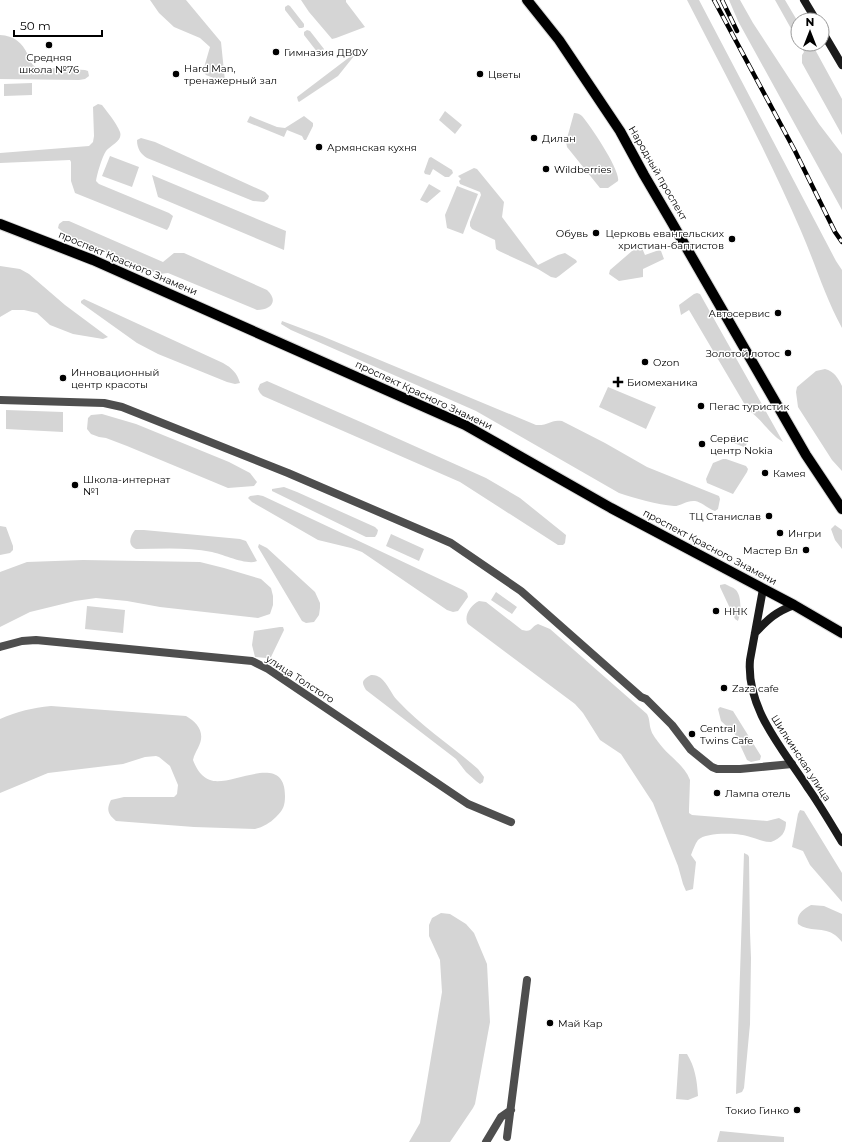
<svg xmlns="http://www.w3.org/2000/svg" width="842" height="1142" font-family="Montserrat,sans-serif">
<rect width="100%" height="100%" fill="#fff"/>
<path fill="#d5d5d5" d="M150,0H186L221,42L225,81L224,82L206,75L203,71L210,47L200,38L174,27L159,13Z
M301,0H346V2L365,27L336,38L332,39L309,12Z
M687,0H699L836,261L842,270V328C825,297 815,263 801,231C767,152 726,76 687,0Z
M729,0H740L753,23L819,124L842,154V210L738,21Z
M775,0H785L798,22V41Z
M288,5L290,6L304,24V27L302,28H299L285,10V7Z
M307,30L310,31L324,49L323,52L321,53H318L304,35V32Z
M0,35C14,36 22,42 28,55C29,60 31,63 35,67L85,70L88,71L89,76L85,79L79,80L0,79Z
M800,44H812L842,99V135L802,63V55L804,52Z
M351,56H354L338,76L299,102L298,101L297,97Z
M32,83V95L4,96V84Z
M98,104L102,105C108,113 116,122 120,132C123,141 111,145 106,151C102,157 97,174 96,181L99,184L169,213L173,216L169,227L167,230L75,193L71,181V162L70,160L0,163V153L89,146L93,142L94,136L93,107Z
M445,111L462,125L455,134L439,120Z
M574,113C577,113 580,114 582,116C590,125 621,171 618,181L608,188H600L567,147L566,142Z
M250,116L277,127L285,128L304,116L313,123V126L306,140H304L302,136L287,130L284,137L247,122Z
M141,138L155,142L265,192L269,196L268,199L264,202L253,201L147,158C141,154 137,149 137,140Z
M110,156L139,167L132,187L102,176Z
M431,157L452,170L453,173L449,177H445L433,169L430,175L425,174L424,172L429,158Z
M474,168L477,169L504,202L502,217L538,265L558,255L565,253L576,260L577,262L559,276L556,278L551,277L538,269L499,251L496,249L495,240L472,229L470,226V222L481,195L480,192L460,184L459,181L461,179L458,176Z
M152,175L286,231L284,250L158,197Z
M429,184L441,191L427,203L420,200Z
M457,186L478,194L463,234L447,228L445,215Z
M63,221H69L163,262L174,253H184L267,290C279,301 271,310 257,310L168,273L159,274L68,236L58,228L59,224Z
M640,248H642L645,255L659,250L661,251L664,259L643,269V277L619,281L609,274L610,270L632,251Z
M0,266L20,269L29,274L65,305L108,337L103,339L73,334L50,325L37,313L24,310H12L0,317Z
M697,293L700,294L783,442C769,434 761,418 748,410L689,310L681,315L679,305L694,294Z
M84,299L223,363C232,368 237,373 240,383L235,384L227,382L158,354L137,343L81,303V301Z
M282,321L322,336L536,425C549,426 550,419 562,421L605,443L647,467L719,496L720,499L718,509L715,511C708,509 702,502 695,501C687,500 681,506 674,506C658,505 634,498 619,493L476,411L291,330L281,324Z
M825,369C834,371 838,378 842,386V471L832,460L798,407L796,392L797,387L816,371Z
M267,381L363,423L486,478L520,498L566,535L565,543L563,545H558L460,482L263,396L260,393L258,389L260,384Z
M608,387L656,407L646,429L599,407Z
M6,410L63,412V432L6,429Z
M102,414L136,424L229,462L250,473L257,482L254,486L228,488L127,446L106,438L99,437L91,434L87,429L88,418L91,415Z
M734,435L746,440L747,442L746,446L744,447L731,442L730,440L732,436Z
M723,459H726L746,466L748,469L747,472L733,494L707,483L706,479L713,463Z
M284,487L297,492L375,527L378,530L377,534L375,537H366L272,491V489Z
M258,495L263,496L463,590L467,593L468,597L458,611L453,612L447,610L362,552L351,548L318,540L252,502L248,498L250,496Z
M835,525L842,530V549L835,540L831,529Z
M0,526L6,527L13,546V550L10,553L0,555Z
M135,530H144L240,539L246,541L257,561C248,566 222,554 212,552C187,547 161,549 136,549C127,545 130,536 135,530Z
M391,534L424,549L419,561L386,546Z
M259,544L267,548L315,592L320,603V608L319,615L314,622L306,623L302,621L258,547Z
M83,560L200,562L224,568L261,579L271,588L273,596V605L270,614L258,618L160,607L127,601L96,598L75,601L30,612L0,627V572L27,562Z
M725,584C728,586 733,587 736,590C742,597 741,613 738,621L735,619L720,587V585Z
M496,592L517,607L512,614L491,600Z
M479,601L486,602L522,630C533,633 530,627 538,624L550,629L647,714C650,719 649,724 651,730C652,734 656,739 659,743C668,756 684,764 690,780L689,809V813L692,815L767,821L779,818L786,822C786,833 781,838 771,842C763,842 755,838 747,836C736,833 706,832 698,840C695,844 693,850 691,855L696,862L693,889L686,891L683,884L678,866L653,803L621,754L600,740L583,713L575,704L468,624C463,616 471,605 479,601Z
M87,606L125,610L123,633L85,629Z
M280,627H283L284,630L271,657L267,658L255,657L252,645L254,631Z
M371,675C385,674 389,692 398,701C422,727 452,746 478,769L484,777L483,782L480,784L476,781L466,772L456,759L366,690C361,682 362,680 371,675Z
M51,706L186,716C198,723 206,733 198,748C196,752 194,755 193,760C196,768 201,777 210,780C231,788 285,750 285,796C285,806 283,810 276,817C270,823 263,827 255,829L194,827L116,821C108,814 106,810 111,800L124,797H174L177,794L178,785L170,766L159,757L156,756L145,757L123,764L48,773L0,793V719C18,711 32,708 51,706Z
M720,707L733,711L761,756L760,760L751,762L747,760L735,734L721,721L718,709Z
M800,810L804,811L842,873V902L810,865L803,851L792,847L798,814Z
M744,853L748,855L749,857L750,932L751,958L750,1024L744,1088L742,1092L736,1094Z
M811,905L824,906L842,914V942C840,940 838,937 835,935C825,927 808,932 798,924C796,915 803,909 811,905Z
M441,913L450,914L466,924L474,933L487,964L490,1022L475,1104L473,1108L450,1142H409L420,1123L442,992L440,960L429,936V925L432,918Z
M679,1054H687C695,1067 697,1080 698,1096L688,1100L676,1099Z
M720,1131L784,1137V1142H717Z"/>
<g fill="none" stroke-linecap="round" stroke-linejoin="round">
<defs>
<path id="primary" d="M527,0L559,40L620,131L644,175L671,221L806,455L842,509
M0,224L93,260L465,425L611,508L794,605L842,633"/>
</defs>
<use href="#primary" stroke="#dbdbdb" stroke-width="12"/>
<path stroke="#4e4e4e" stroke-width="8" d="M0,400L104,403L122,407L288,473L435,536L451,543L521,591L641,697L646,699L672,725L691,750L712,767L717,769H740L792,764
M0,647L22,641L36,640L252,661L268,669L468,804L511,822
M507,1137L527,980
M486,1142L501,1117L511,1110"/>
<path stroke="#1b1b1b" stroke-width="8" d="M804,0L816,20
M822,31L842,65
M763,589L750,660C746,709 783,749 808,788C820,805 831,824 842,842
M755,633C769,618 776,612 794,605"/>
<use href="#primary" stroke="#000" stroke-width="10"/>
<defs>
<path id="rail" d="M714,0L795,151L835,232L842,242
M722,0L737,31"/>
</defs>
<use href="#rail" stroke="#000" stroke-width="4.5"/>
<use href="#rail" stroke="#fff" stroke-width="3" stroke-dasharray="9" stroke-linecap="butt"/>
</g>
<g fill="#000" stroke="#fff" stroke-width="1.5">
<circle cx="49" cy="45" r="4"/>
<circle cx="276" cy="52" r="4"/>
<circle cx="176" cy="74" r="4"/>
<circle cx="480" cy="74" r="4"/>
<circle cx="534" cy="138" r="4"/>
<circle cx="319" cy="147" r="4"/>
<circle cx="546" cy="169" r="4"/>
<circle cx="596" cy="233" r="4"/>
<circle cx="732" cy="239" r="4"/>
<circle cx="778" cy="313" r="4"/>
<circle cx="788" cy="353" r="4"/>
<circle cx="645" cy="362" r="4"/>
<circle cx="63" cy="378" r="4"/>
<path d="M616 376h4v4h4v4h-4v4h-4v-4h-4v-4h4z"/>
<circle cx="701" cy="406" r="4"/>
<circle cx="702" cy="444" r="4"/>
<circle cx="765" cy="473" r="4"/>
<circle cx="75" cy="485" r="4"/>
<circle cx="769" cy="516" r="4"/>
<circle cx="780" cy="533" r="4"/>
<circle cx="806" cy="550" r="4"/>
<circle cx="716" cy="611" r="4"/>
<circle cx="724" cy="688" r="4"/>
<circle cx="692" cy="734" r="4"/>
<circle cx="717" cy="793" r="4"/>
<circle cx="550" cy="1023" r="4"/>
<circle cx="797" cy="1110" r="4"/>
</g>
<g text-anchor="middle" dominant-baseline="central" stroke-width="3" stroke-linejoin="round" paint-order="stroke">
<g font-size="10" fill="#000" stroke="#fff" text-anchor="start">
<text x="284" y="52">Гимназия ДВФУ</text>
<text x="49" y="57" text-anchor="middle">Средняя<tspan x="49" dy="12">школа №76</tspan></text>
<text x="184" y="68">Hard Man,<tspan x="184" dy="12">тренажерный зал</tspan></text>
<text x="488" y="74">Цветы</text>
<text x="542" y="138">Дилан</text>
<text x="327" y="147">Армянская кухня</text>
<text x="554" y="169">Wildberries</text>
<text x="588" y="233" text-anchor="end">Обувь</text>
<text x="724" y="233" text-anchor="end">Церковь евангельских<tspan x="724" dy="12">христиан-баптистов</tspan></text>
<text x="770" y="313" text-anchor="end">Автосервис</text>
<text x="780" y="353" text-anchor="end">Золотой лотос</text>
<text x="653" y="362">Ozon</text>
<text x="71" y="372">Инновационный<tspan x="71" dy="12">центр красоты</tspan></text>
<text x="627" y="382">Биомеханика</text>
<text x="709" y="406">Пегас туристик</text>
<text x="710" y="438">Сервис<tspan x="710" dy="12">центр Nokia</tspan></text>
<text x="773" y="473">Камея</text>
<text x="83" y="479">Школа-интернат<tspan x="83" dy="12">№1</tspan></text>
<text x="761" y="516" text-anchor="end">ТЦ Станислав</text>
<text x="788" y="533">Ингри</text>
<text x="798" y="550" text-anchor="end">Мастер Вл</text>
<text x="724" y="611">ННК</text>
<text x="732" y="688">Zaza cafe</text>
<text x="700" y="728">Central<tspan x="700" dy="12">Twins Cafe</tspan></text>
<text x="725" y="793">Лампа отель</text>
<text x="558" y="1023">Май Кар</text>
<text x="789" y="1110" text-anchor="end">Токио Гинко</text>
</g>
<g font-size="10" fill="#000" stroke="#fff">
<text transform="translate(658 173) rotate(60)">Народный проспект</text>
<text transform="translate(128 263) rotate(23)">проспект Красного Знамени</text>
<text transform="translate(424 395) rotate(25)">проспект Красного Знамени</text>
<text transform="translate(710 547) rotate(28)">проспект Красного Знамени</text>
<text transform="translate(300 679) rotate(33)">улица Толстого</text>
<text transform="translate(801 758) rotate(57)">Шилкинская улица</text>
</g>
</g>
<g transform="translate(810 32)"><circle r="19" fill="#ffffff" stroke="#999999"/>
<path d="M0-3L7 15L0 10L-7 15Z" fill="#000000"/>
<text y="-6" font-size="11" font-weight="bold" text-anchor="middle" fill="#000000">N</text>
</g>
<path d="M14 30v6h88v-6" fill="none" stroke="#000000" stroke-width="2"/>
<text x="20" y="30" font-size="12" fill="#000000" stroke="#ffffff" stroke-width="3" paint-order="stroke">50 m</text>
</svg>
